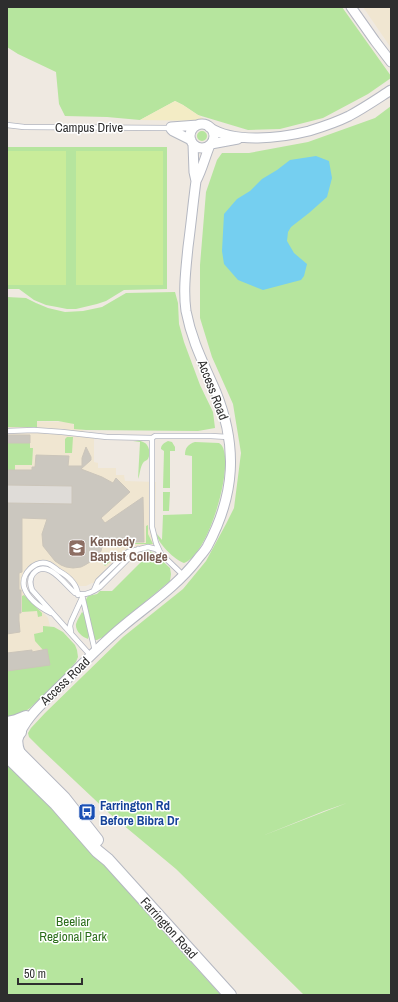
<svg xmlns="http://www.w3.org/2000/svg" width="398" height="1002" font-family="'Archivo Narrow',sans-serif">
<rect width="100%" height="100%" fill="#efe9e1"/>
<path fill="#f0e6d1" d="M363,7H391V48Z
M7,421L70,422L94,438V462L98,463V468H116V475H124L125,481L156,482L155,545L140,551L105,583H92L86,586H80L77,584L63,571L46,562L25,573V592L48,618L50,626L57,670L7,677Z"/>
<path fill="#b6e59e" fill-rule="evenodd" d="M7,7H342L391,76V78L368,94L323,118L280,129L248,130L198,115L183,105L175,101L140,120L107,117L65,116L59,104L56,72L18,54L7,47Z
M391,106V995H304L176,869L110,814L41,749L29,737L28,733L31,728L45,713L123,637L183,589L206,561L226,524L234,508L241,453L233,404L212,357L200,318V265L206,192L217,160L222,153H249L308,142L375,118ZM347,803L262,836L324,811Z
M197 136a5 5 0 1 1 10 0a5 5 0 1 1-10 0Z
M7,147H167V289L124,290L106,301L97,304L76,309H67L57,307L46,305L34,300L19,289H7Z
M175,292L178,303L179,324L184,342L200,385L213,412L215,428L198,431L86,430L74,429V424L58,421H37V428L34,427H7V297L26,298L36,303L48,308L65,312L83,311L102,307L126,293Z
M67,437H73L72,453H65V439Z
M133,441C136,441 140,440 143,442C149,444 151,453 148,459C146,461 144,461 143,463C140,467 140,475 138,479L140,442Z
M168,441L172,442L175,447V451H170V488H163L164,451L161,449C161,445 164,443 168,441Z
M195,442L219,443C222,445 223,447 224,451C231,474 208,555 184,563C175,560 157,543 157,534L162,540L163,515L192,514V456L185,455C185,448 188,444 195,442Z
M7,443H30V448H33L32,465H15V470H7Z
M163,492H170L169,511H163Z
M148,525V534L153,544H134L135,543H146V526Z
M147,550L154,553L170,568L171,574L170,581L103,637L97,640H95L85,601L88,596L97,594L100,591H112L150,553L141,552Z
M105,555L111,561L105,566L100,560Z
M24,595L42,613V616L38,617L37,611L22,612V596Z
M82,612L84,614L89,636L88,639C82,637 75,631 76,624C77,620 80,616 82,612Z
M43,626L54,627L63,632L75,645L77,650L78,657L76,662L55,685L30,708L23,713L7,719V671L43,650L35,641L34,634L43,632Z
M7,763C47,799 82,840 118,880C152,919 186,957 221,995H7Z"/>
<path fill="#f3ecc5" d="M175,101L183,105L207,121L140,120Z"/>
<path fill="#c9ec9a" d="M7,151H66V285H7Z
M76,151H163V285H76Z"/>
<path fill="#dfdcd8" d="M7,485L72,486V504L7,503Z"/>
<path fill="#75cff0" d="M316,156L329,161L332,178L327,197L309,213L291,227L288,232L287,241L294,253L307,264L304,276L301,280L263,290L238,280L224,264L222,251L224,214L237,199L250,191L262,179L277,170L290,160Z"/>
<path fill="#cbc7bf" stroke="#cbc5ba" d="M7,435H30V443H7Z
M86,447L91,457V460L81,469L102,477L113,483L116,478L130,492L101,518L105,523L143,497L144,542H119V539H104L101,551L95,559L85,565L81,567L73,568L66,567L61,565L55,561L43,546L42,534L47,519L22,518V572L19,573V590H21V613H19V621L20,632L7,634V503L72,504V486L7,485V470H32V467H35L36,455L69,456L68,466H82V458Z
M47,649L50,665L7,671V653L32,650V652Z"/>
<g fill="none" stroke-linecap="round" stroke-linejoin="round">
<defs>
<path id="lane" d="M7,125L24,127L170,128
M7,431L34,430L62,432L107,437L152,438
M160,552L156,543L152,527V438L155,436H211L228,437
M94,590L98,581L128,552L148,547L156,549L184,576
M82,595L95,651
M51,613C41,608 28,599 24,587C21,574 35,559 49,564C53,566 56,569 59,571C68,576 77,583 78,595
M71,632L70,626L71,622L82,598
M91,656L32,590C30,584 29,579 33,574C47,557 65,585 75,593C84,597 93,592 100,587L138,549"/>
<path id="street" d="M351,7L375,41L391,62
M190 136a12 12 0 1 1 24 0a12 12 0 1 1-24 0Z
M209,127C234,144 281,138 309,131C322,127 337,122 349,116C364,108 377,99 391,90
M191,140L173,131L171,129V127L198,125
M211,144L238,139
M196,181C202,170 205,157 210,145
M7,731L19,721
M21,755C19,749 17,745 18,739C23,720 43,703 57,689C78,669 99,646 122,627C148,605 176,587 197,560C200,556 204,552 207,547C235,495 238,447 216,392C204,364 192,342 186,311C183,290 186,268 188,247C191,225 193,203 196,181L194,172L193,144"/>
<path id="secondary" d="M7,723L16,721L26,717
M7,738L14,737L20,732
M7,742L21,755L64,798L97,840
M7,756L56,804L97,851L108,860L230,995"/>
</defs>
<use href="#lane" stroke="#b4b7c1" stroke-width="6"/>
<use href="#street" stroke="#b4b7c1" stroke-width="11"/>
<use href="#secondary" stroke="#b4b7c1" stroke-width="14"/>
<use href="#lane" stroke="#fff" stroke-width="4.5"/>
<use href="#street" stroke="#fff" stroke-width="9"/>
<use href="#secondary" stroke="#fff" stroke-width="12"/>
</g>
<defs>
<symbol id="school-square" viewBox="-11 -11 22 22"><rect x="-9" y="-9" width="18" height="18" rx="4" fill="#8d6e63" stroke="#fff"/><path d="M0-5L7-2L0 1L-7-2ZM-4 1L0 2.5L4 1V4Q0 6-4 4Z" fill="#fff"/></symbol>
<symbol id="bus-square" viewBox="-11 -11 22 22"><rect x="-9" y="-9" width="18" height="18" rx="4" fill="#1a4fb4" stroke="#fff"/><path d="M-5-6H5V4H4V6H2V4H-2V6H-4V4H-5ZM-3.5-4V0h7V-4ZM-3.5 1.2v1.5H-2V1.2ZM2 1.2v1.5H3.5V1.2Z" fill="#fff"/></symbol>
</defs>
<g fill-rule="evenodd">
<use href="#school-square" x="67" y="538" width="20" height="20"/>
<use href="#bus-square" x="77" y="802" width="20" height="20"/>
</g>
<g text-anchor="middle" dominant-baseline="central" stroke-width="3" stroke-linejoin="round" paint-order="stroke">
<g font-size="13" fill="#2e2e2e" stroke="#fff">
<text x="89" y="127">Campus Drive</text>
<text transform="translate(213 390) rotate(69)">Access Road</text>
<text transform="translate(65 681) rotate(-44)">Access Road</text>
<text transform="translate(169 928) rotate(48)">Farrington Road</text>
</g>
<g font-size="13" font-weight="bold" fill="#785e54" stroke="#fff" text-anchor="start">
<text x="90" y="541">Kennedy<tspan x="90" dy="15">Baptist College</tspan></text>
</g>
<g font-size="13" font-weight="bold" fill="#164399" stroke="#fff" text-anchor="start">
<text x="100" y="805">Farrington Rd<tspan x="100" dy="15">Before Bibra Dr</tspan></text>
</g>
<g font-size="13" fill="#2c6e1b" stroke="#fff">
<text x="73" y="921">Beeliar<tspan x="73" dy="15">Regional Park</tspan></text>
</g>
</g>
<rect width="398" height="1002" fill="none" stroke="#2e2e2e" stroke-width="16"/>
<path d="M18 978v6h64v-6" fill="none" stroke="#2e2e2e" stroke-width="2"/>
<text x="24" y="978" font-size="12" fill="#2e2e2e" stroke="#ffffff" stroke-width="3" paint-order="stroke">50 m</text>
</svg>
